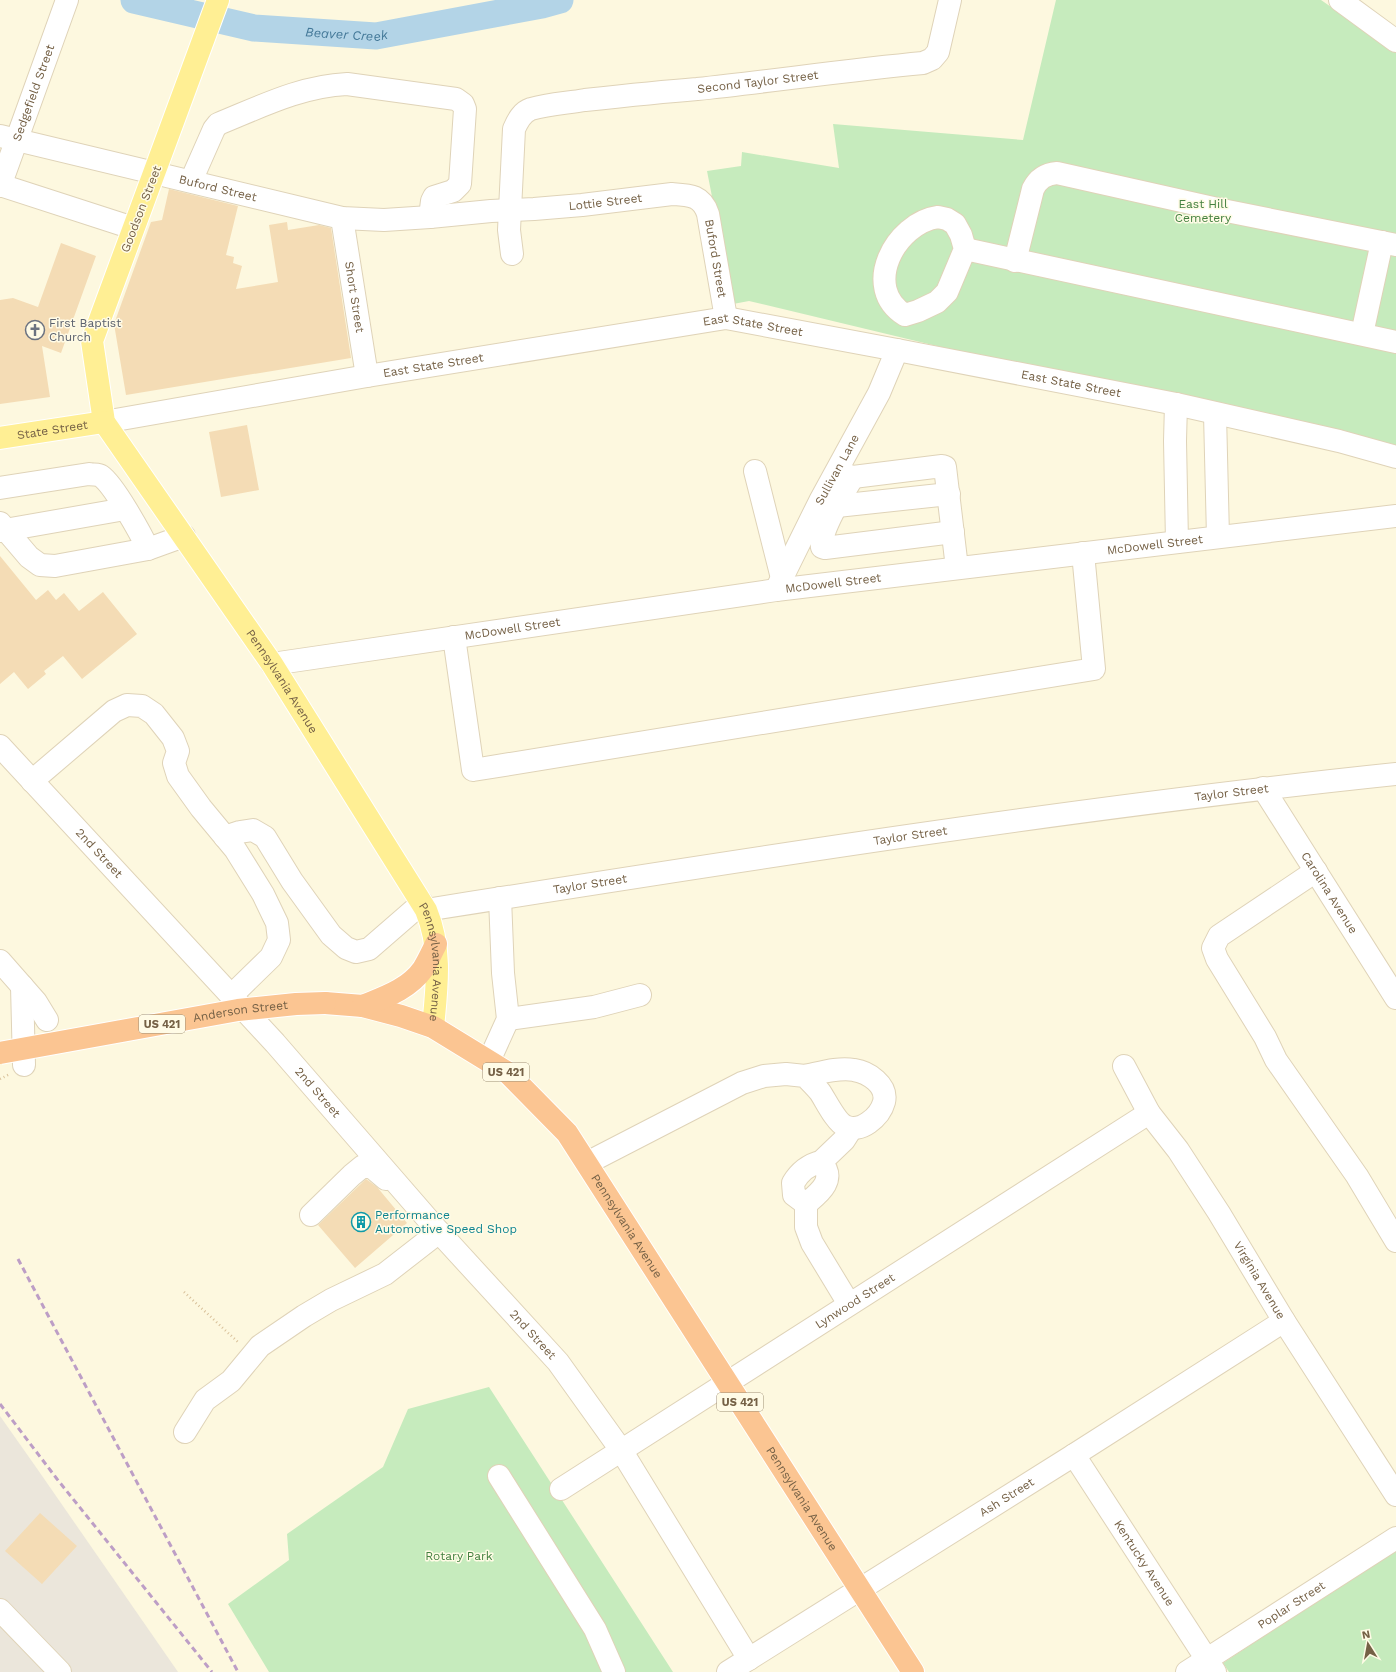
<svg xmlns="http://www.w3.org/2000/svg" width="1396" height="1672" font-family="'Work Sans',sans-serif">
<rect width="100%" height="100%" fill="#fdf8df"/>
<path fill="#ebe6db" d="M0,1416L38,1470L178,1672H0Z"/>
<path fill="#c6ebbd" d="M1056,0H1321L1396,52V456L749,301L733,304L707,171L741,166L742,152L839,168L833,124L1023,140Z
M489,1387L673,1672H269L228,1604L289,1560L287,1534L383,1467L408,1409Z
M1396,1549V1672H1229L1223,1663Z"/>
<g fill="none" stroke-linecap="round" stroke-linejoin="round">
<path stroke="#b3d4e7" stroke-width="27" id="s1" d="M134,0L254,28L376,36L542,5L560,0"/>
</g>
<path fill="#f4dcb5" d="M169,189L238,206L226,255L234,257L233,263L242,266L236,289L278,282L269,225L287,222L288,230L319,225L331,228L351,358L126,395L114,324L151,222L162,220Z
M61,243L96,256L61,353L42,346L50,397L0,404V300L13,298L38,307Z
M247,425L259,490L221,497L209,432Z
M0,556L36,600L48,590L56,600L64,593L79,611L103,592L137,634L82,679L63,656L44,671L46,674L28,689L14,672L0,684Z
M366,1179L377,1187L407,1223L355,1268L318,1225Z
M40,1513L77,1546L42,1584L5,1551Z"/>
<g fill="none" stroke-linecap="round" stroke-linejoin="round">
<defs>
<g id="minor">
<path d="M1340,0L1396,41"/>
<path id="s2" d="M0,136L342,218L384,220L430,217L491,211L534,209L582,205L672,194C689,195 702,195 708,214L726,318"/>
<path d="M191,181L214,129L218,124C260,107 301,86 347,84L456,99L463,104L465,109L460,184L453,191L434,197L432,201L430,217"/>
<path d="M0,185L133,228"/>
<path id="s3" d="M0,186L67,0"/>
<path d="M938,217L947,219L955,224L961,235L965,249L947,292L937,302L918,311L905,315C861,288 895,223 938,217Z"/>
<path id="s4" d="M342,218L367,376"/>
<path d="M965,249L1396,342"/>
<path id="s5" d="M512,254L509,230L514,129C518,120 522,112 531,109C549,104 568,103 585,100C622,96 660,92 697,89C773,81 848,70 923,63L932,59L938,52L950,0"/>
<path d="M1015,261L1033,189C1038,179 1045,174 1057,173L1222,210L1396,245"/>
<path d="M1362,334L1382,242"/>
<path d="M1176,404L1175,441L1177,542"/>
<path d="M1215,414L1218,537"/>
<path id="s6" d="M104,422L367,376L726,318L897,350L1176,404L1339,441L1396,457"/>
<path d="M755,471L782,578"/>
<path d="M837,472L853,477L942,466L945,467L957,568"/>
<path d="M853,477C845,490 818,534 822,547L825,548L953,532"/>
<path d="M0,488L89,474C93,475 98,474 101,476C114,485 141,534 148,549"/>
<path d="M837,506L949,494"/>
<path d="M0,523L29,557L40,565L55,566L148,549L184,536"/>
<path d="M0,531L125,509"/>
<path id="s7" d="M776,590L820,501L879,393L897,350"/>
<path d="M454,637L473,770L1094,669L1083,553"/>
<path id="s8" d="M272,664L776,590L1396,516"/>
<path id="s9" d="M0,746L275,1043L439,1232L558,1362L621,1450L749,1659"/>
<path d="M32,781L114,711L127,705L142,706L154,714L173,738L178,751L174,763L178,776L201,808L235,849L263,894L277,923L279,940L271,957L231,996"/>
<path id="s10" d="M1263,788L1396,998"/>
<path d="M225,837L240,832L253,830L265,837L292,881L331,935L346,948L356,952L369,949L422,903"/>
<path d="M1316,871L1219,936L1213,948L1217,959L1265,1037L1276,1060L1357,1176L1396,1241"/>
<path id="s11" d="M426,910C748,859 1071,808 1396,774"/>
<path d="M0,961L36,1002L47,1020"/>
<path d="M22,986L24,1065"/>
<path d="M508,1019L594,1007L640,995"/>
<path d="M489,1061L508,1019L503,973L500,898"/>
<path id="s12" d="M1124,1066L1149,1113L1178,1150L1219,1213L1284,1321L1396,1495"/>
<path d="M821,1162L844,1140L851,1129"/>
<path d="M587,1163L742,1083L764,1076L786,1074L805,1076C810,1081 815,1086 820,1092C826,1101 836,1122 845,1126C860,1134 880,1117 884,1102C888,1085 868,1072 854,1070C838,1067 820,1073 805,1076"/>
<path d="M806,1204L794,1195L793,1183C799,1173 809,1164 821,1162C837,1180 819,1193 806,1204V1227L812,1243L849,1304"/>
<path d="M311,1215L352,1175L363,1166L373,1168L386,1179"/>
<path d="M185,1432L205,1400L231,1381L260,1346L304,1316L331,1300L385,1274L439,1232"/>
<path id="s13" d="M1074,1455L1215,1672"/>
<path d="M499,1476L595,1629L614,1672"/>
<path id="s14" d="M561,1489L1149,1113"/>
<path d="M0,1610L60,1672"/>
<path id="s15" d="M728,1672L1074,1455L1284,1321"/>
<path id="s16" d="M1187,1672L1396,1538"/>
</g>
<g id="major">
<path id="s17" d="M218,0L92,341L104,422L272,664L426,910C442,949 437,986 433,1027"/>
<path id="s18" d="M0,438L104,422"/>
</g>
<g id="highway">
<path id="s19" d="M325,1003L363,1006L401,1016L433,1027L508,1073L567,1133L913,1672"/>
<path d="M363,1006C385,997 409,989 423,969C428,961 432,952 436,944"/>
</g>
</defs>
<use href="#minor" stroke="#dfd3b8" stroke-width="24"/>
<use href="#major" stroke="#fff" stroke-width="24"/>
<use href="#highway" stroke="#fff" stroke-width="24"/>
<path stroke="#d8c099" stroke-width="2.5" stroke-dasharray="1 3" stroke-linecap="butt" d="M0,1079L10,1074
M184,1292L239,1343"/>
<use href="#minor" stroke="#fff" stroke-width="22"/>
<use href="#major" stroke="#ffef94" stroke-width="22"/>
<use href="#highway" stroke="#fbc592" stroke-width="22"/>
<path stroke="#bd9ec6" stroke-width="3" stroke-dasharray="6 4" stroke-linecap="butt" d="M18,1259L238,1672
M0,1404L57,1479L212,1672"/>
<defs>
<g id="highway-bridge">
<path id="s20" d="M0,1053L238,1010L296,1004L325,1003"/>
</g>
</defs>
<use href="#highway-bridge" stroke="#fff" stroke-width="24" stroke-linecap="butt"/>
<use href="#highway-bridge" stroke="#fbc592" stroke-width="22"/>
</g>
<defs>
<symbol id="church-ring" viewBox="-11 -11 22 22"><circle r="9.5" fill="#fffbe6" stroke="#6b7280" stroke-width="1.5"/><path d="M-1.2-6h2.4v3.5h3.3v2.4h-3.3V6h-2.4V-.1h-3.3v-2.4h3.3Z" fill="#6b7280"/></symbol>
<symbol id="building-ring" viewBox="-11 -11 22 22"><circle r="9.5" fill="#fffbe6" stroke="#0f9aa8" stroke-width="1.5"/><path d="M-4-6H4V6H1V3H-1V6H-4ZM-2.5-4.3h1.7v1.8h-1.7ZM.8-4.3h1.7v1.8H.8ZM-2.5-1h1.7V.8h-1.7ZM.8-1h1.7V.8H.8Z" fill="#0f9aa8"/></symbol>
</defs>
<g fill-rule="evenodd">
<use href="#church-ring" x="24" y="319" width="22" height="22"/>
<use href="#building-ring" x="350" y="1211" width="22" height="22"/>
</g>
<g text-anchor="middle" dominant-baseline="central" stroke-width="3" stroke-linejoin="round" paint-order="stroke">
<g fill="#fffbe6" stroke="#9e8f76" stroke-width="1">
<rect x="139" y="1015" width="46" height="18" rx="3"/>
<rect x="483" y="1063" width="46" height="18" rx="3"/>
<rect x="717" y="1393" width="46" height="18" rx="3"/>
</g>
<g font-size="11" font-weight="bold" fill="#756146">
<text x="162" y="1024">US 421</text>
<text x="506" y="1072">US 421</text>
<text x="740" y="1402">US 421</text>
</g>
<g font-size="12" fill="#756146" stroke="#fffbe6">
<text stroke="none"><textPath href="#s5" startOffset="381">Second Taylor Street</textPath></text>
<text stroke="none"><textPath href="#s3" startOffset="99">Sedgefield Street</textPath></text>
<text stroke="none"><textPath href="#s2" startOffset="224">Buford Street</textPath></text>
<text stroke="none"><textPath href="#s2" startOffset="616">Lottie Street</textPath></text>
<text transform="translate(141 209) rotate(-69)">Goodson Street</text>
<text stroke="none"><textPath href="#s2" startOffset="773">Buford Street</textPath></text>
<text stroke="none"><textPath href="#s4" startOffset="80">Short Street</textPath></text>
<text stroke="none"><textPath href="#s6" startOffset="658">East State Street</textPath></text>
<text stroke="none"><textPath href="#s6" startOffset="334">East State Street</textPath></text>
<text stroke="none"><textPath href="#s6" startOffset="982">East State Street</textPath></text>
<text stroke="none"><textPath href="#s18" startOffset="53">State Street</textPath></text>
<text stroke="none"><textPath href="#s7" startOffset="135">Sullivan Lane</textPath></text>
<text stroke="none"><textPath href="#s8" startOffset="891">McDowell Street</textPath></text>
<text stroke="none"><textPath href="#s8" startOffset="567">McDowell Street</textPath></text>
<text stroke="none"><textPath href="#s8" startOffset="243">McDowell Street</textPath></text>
<text stroke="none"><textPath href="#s17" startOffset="760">Pennsylvania Avenue</textPath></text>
<text stroke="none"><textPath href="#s11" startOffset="814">Taylor Street</textPath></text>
<text stroke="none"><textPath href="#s11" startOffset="490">Taylor Street</textPath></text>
<text stroke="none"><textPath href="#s9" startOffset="146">2nd Street</textPath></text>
<text stroke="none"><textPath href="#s11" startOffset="166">Taylor Street</textPath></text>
<text stroke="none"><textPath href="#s10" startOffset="124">Carolina Avenue</textPath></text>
<text stroke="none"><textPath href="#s17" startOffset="1083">Pennsylvania Avenue</textPath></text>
<text stroke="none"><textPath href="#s20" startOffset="244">Anderson Street</textPath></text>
<text stroke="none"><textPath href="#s9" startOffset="470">2nd Street</textPath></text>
<text stroke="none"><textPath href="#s19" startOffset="394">Pennsylvania Avenue</textPath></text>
<text stroke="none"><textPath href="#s12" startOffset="254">Virginia Avenue</textPath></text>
<text stroke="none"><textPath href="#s14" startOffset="349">Lynwood Street</textPath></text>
<text stroke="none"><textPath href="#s9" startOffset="794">2nd Street</textPath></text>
<text stroke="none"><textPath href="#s15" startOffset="329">Ash Street</textPath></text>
<text stroke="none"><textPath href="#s19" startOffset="718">Pennsylvania Avenue</textPath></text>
<text stroke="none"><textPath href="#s13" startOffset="129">Kentucky Avenue</textPath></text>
<text stroke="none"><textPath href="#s16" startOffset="124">Poplar Street</textPath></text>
</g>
<g font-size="12" fill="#448140" stroke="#fffbe6">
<text x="1203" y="204">East Hill<tspan x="1203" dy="14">Cemetery</tspan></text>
<text x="459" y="1556">Rotary Park</text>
</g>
<g font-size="12" fill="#5b616d" stroke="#fffbe6" text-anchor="start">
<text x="49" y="323">First Baptist<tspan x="49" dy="14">Church</tspan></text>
</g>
<g font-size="12" fill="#0d838f" stroke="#fffbe6" text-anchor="start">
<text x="375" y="1215">Performance<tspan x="375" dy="14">Automotive Speed Shop</tspan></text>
</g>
<g font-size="13" font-style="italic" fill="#437898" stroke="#fffbe6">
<text stroke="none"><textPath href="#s1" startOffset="216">Beaver Creek</textPath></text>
</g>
</g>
<g transform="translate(1368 1644) rotate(349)" stroke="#fffbe6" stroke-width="3" paint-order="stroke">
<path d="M0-3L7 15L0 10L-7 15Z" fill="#756146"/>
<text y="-6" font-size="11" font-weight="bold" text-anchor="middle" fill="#756146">N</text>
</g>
</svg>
